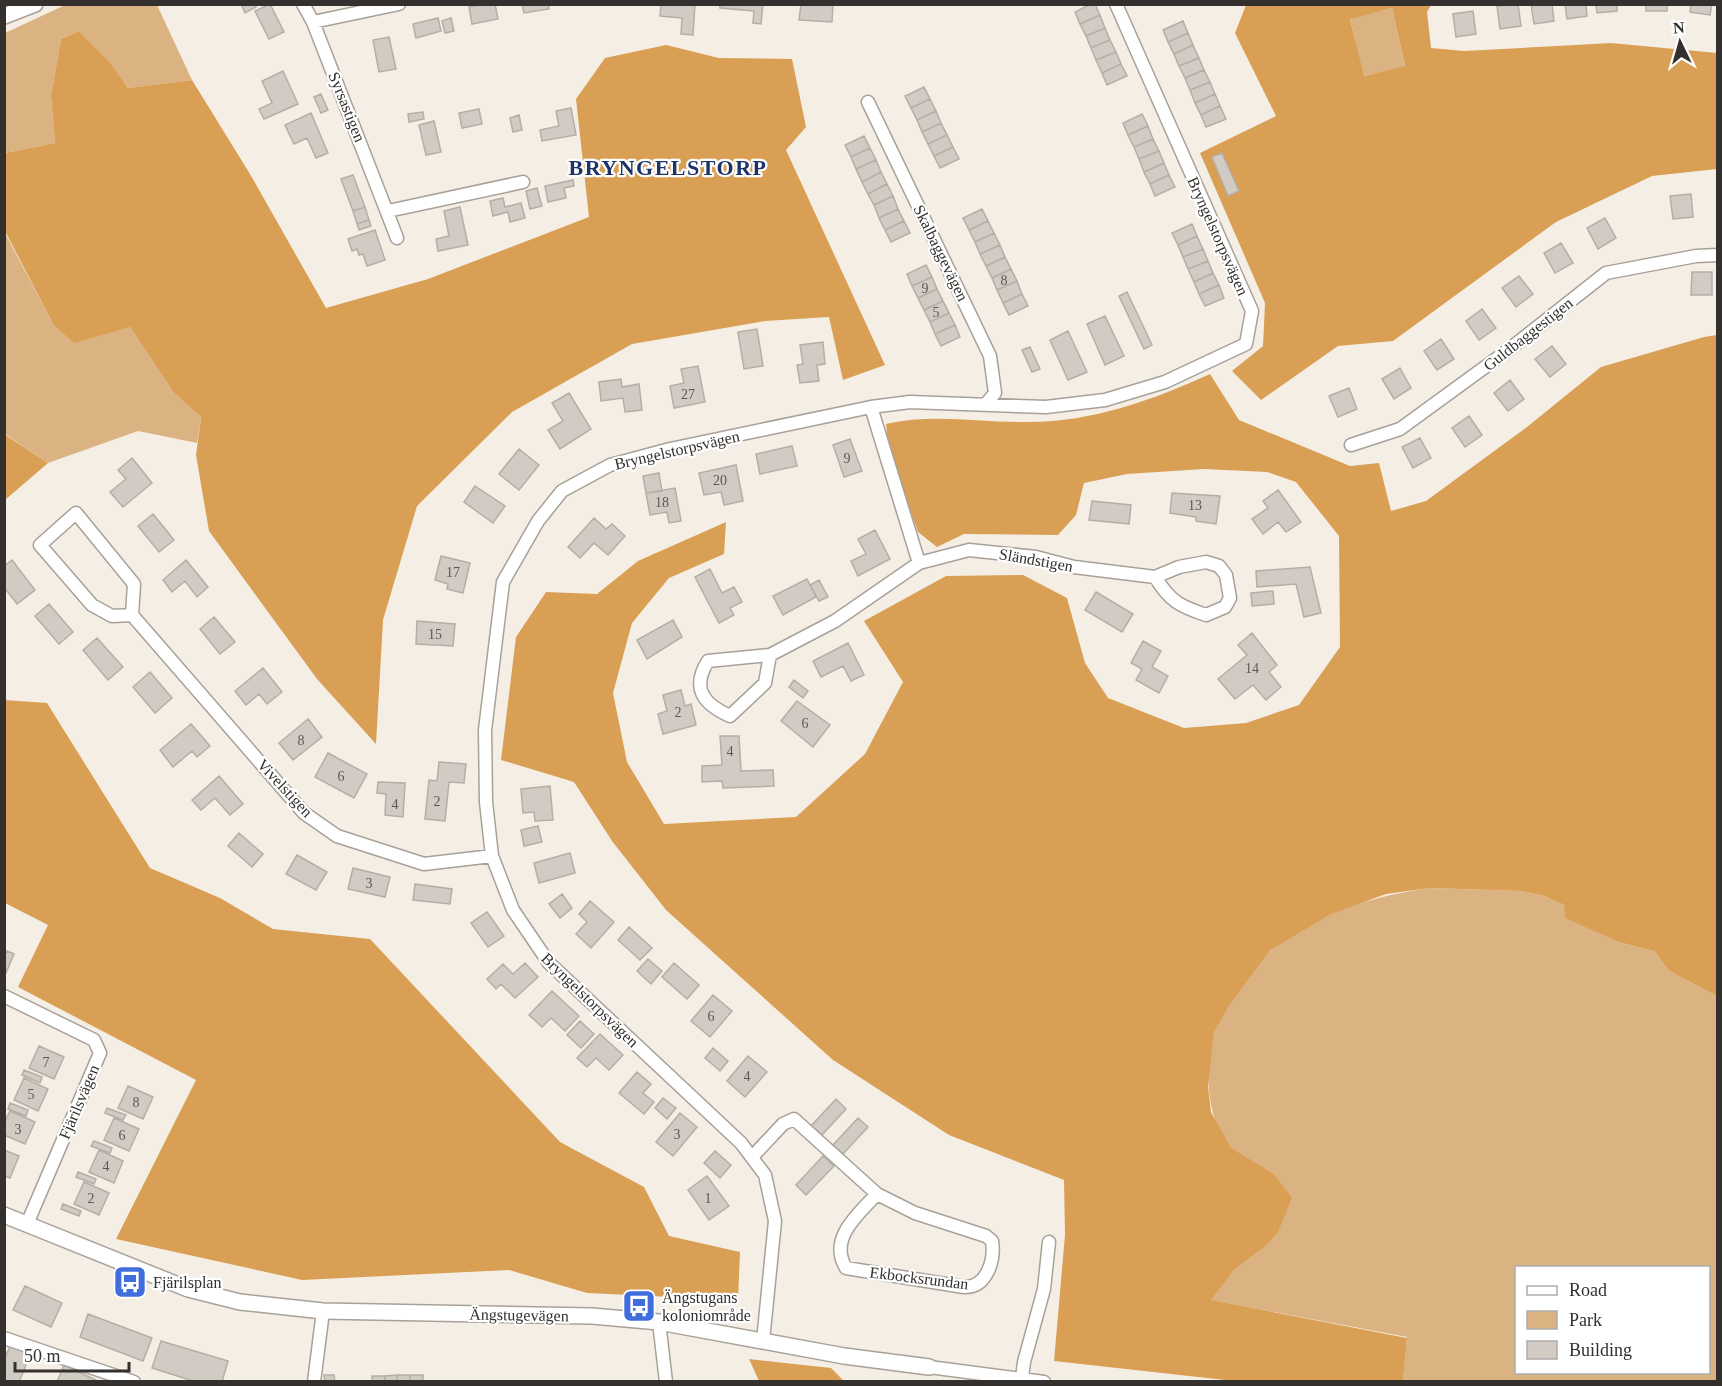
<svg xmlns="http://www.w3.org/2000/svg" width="1722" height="1386" font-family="Georgia,serif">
<rect width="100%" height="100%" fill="#f5eee5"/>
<path fill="#dbb382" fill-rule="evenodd" d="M65,5H157L192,80L128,88L111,63L79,31L61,39L51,96L55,143L5,153V33Z
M1392,8L1405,67L1363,76L1350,18Z
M4,231L53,324L130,327L174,393L201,417L197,443L138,431L48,463L5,434Z
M1429,888L1521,891L1544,896L1564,905L1622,943L1654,951L1669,971L1717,996V1381H1403L1407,1337L1210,1300L1234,1270L1266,1246L1274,1174C1261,1166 1242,1159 1231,1149C1207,1125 1203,1063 1214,1032C1221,1012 1255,964 1270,950C1309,914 1379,895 1429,888ZM1516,1268H1708V1372H1516Z"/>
<path fill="#d9a055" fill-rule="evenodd" d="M1246,5H1431L1427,12L1431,48L1464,51L1611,43L1717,53V169L1652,176L1556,222L1393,341L1338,346L1261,400L1232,371L1263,346L1265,303L1200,153L1276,116L1235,33ZM1392,8L1405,66L1364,76L1350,19Z
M79,31L111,63L128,88L192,80L250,174L326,308L428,279L589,217L576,99L605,58L666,45L719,58L792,59L806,127L786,150L885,365L843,380L829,317L765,321L632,344L512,412L417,506L383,620L376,744L317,679L209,531L196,455L201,417L174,393L130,327L74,343L53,324L5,231V153L55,143L51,96L61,39Z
M1717,335V996L1669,971L1654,951L1622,943L1565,918L1564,905L1544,896L1521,891L1429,888L1386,894L1331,914L1270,950L1230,1004L1214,1032L1208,1086L1211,1112L1231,1148L1274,1174L1292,1198L1278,1232L1266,1246L1234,1270L1211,1300L1407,1338L1403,1381H1234L1054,1361L1065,1235L1064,1180L949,1135L833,1060L666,910L612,841L574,782L501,760L516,637L546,592L597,594L638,561L726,522L724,554L669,578L632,623L613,693L627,762L664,824L796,817L865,754L903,682L864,621L946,576L1023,575L1067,598L1085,663L1108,698L1184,728L1246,723L1299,705L1340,647L1339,536L1296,482L1267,472L1204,469L1127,474L1084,483L1076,515L1058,535L964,534L937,547L918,532L889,453L886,424C933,413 981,423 1029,422C1092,422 1153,400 1210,374L1239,420L1350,466L1379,463L1391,511L1426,501L1527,427L1601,367L1704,337Z
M4,434L48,463L5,500H4Z
M4,700L47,703L150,868L220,898L273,929L370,939L560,1142L644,1187L669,1236L740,1252L738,1300L587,1293L509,1270L302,1280L116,1239L196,1080L18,987L48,925L5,903Z
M749,1359L831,1368L844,1381H759Z"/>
<path fill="#d2cbc3" stroke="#b5aea6" stroke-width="1.5" d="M241,4H255L256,7L245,13Z
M270,4L284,32L269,39L255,11Z
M484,4H495L498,19L472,24L469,7Z
M522,4H548L549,9L524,13Z
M661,4H695L693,35L681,34L682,18L660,16Z
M720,4H763L761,24L753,23L754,11L720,8Z
M801,4H833L832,22L799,20Z
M1091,4H1095L1100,15L1080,24L1075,12Z
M1518,4L1521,26L1500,29L1497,6Z
M1531,4H1552L1554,21L1534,24Z
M1565,4H1586L1587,16L1567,19Z
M1596,4H1617V11L1597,13Z
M1646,4H1667V11H1646Z
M1691,4H1712L1710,15L1690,12Z
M1473,11L1476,34L1456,37L1453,14Z
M1100,15L1105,28L1086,36L1080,24Z
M438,18L441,31L416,38L413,24Z
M451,18L454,31L445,33L442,21Z
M1183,21L1188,33L1168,42L1163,30Z
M1105,28L1110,40L1091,48L1086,36Z
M1188,33L1193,45L1174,54L1168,42Z
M389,37L396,69L379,72L373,40Z
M1110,40L1116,52L1096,60L1091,48Z
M1193,45L1199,58L1179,66L1174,54Z
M1116,52L1121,64L1102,73L1096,60Z
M1199,58L1204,70L1185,78L1179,66Z
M1121,64L1127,76L1107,85L1102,73Z
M1204,70L1210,82L1190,90L1185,78Z
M283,71L298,104L264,119L259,109L272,103L262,81Z
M1210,82L1215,94L1195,103L1190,90Z
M924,87L930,99L911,108L905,96Z
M321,94L328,110L321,113L314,97Z
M1215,94L1220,106L1201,115L1195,103Z
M930,99L936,111L917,120L911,108Z
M1220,106L1226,119L1206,127L1201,115Z
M571,108L576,135L542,141L540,130L559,126L556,111Z
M479,109L482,124L462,128L459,113Z
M936,111L941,123L922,132L917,120Z
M423,112L424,119L409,122L408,114Z
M311,113L328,153L316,158L307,138L294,144L285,125Z
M1142,114L1148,126L1128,135L1123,123Z
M519,115L522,130L513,132L510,118Z
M434,121L441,152L426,155L419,125Z
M941,123L947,135L928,144L922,132Z
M1148,126L1153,139L1134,147L1128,135Z
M947,135L953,147L934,156L928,144Z
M864,136L870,148L851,157L845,145Z
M1153,139L1159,151L1139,159L1134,147Z
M953,147L959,159L940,168L934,156Z
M870,148L876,160L856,169L851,157Z
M1159,151L1164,163L1144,172L1139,159Z
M1222,153L1239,191L1228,196L1212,157Z
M876,160L881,172L862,182L856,169Z
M1164,163L1169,175L1150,184L1144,172Z
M881,172L887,184L868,194L862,182Z
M353,175L365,207L353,211L341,179Z
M1169,175L1175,187L1155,196L1150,184Z
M573,180L574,186L564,188L566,198L548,202L545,186Z
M887,184L893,196L874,205L868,194Z
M537,188L542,206L530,209L526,191Z
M1691,194L1693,217L1673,219L1670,196Z
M893,196L898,209L879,218L874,205Z
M503,198L505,207L521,203L525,218L510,222L508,212L493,216L490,201Z
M365,207L369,220L357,224L353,211Z
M460,207L468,245L438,251L436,239L449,236L444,211Z
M898,209L904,221L885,230L879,218Z
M982,209L988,221L969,230L963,218Z
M1605,218L1616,238L1598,249L1587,228Z
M369,220L371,226L359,230L357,224Z
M904,221L910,233L891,242L885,230Z
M988,221L994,233L975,242L969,230Z
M1192,224L1197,236L1178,245L1172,233Z
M375,230L385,260L367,266L363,254L359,255L357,249L352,251L348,239Z
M994,233L1000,245L980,254L975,242Z
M1197,236L1203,249L1183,257L1178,245Z
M1561,243L1573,263L1555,273L1544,253Z
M1000,245L1005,257L986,266L980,254Z
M1203,249L1208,261L1188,269L1183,257Z
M1005,257L1011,269L992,278L986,266Z
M1208,261L1213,273L1194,282L1188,269Z
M926,265L932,277L912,286L907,274Z
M1011,269L1017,281L997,290L992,278Z
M1692,272H1712V295H1691Z
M1213,273L1219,285L1199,294L1194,282Z
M1519,276L1533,294L1516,307L1502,288Z
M932,277L937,289L918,298L912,286Z
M1017,281L1022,294L1003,303L997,290Z
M1219,285L1224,298L1205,306L1199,294Z
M937,289L943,301L924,310L918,298Z
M1127,292L1152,345L1144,349L1119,296Z
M1022,294L1028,306L1009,315L1003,303Z
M943,301L949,313L930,322L924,310Z
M1482,309L1496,328L1479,340L1466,321Z
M949,313L955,325L935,334L930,322Z
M1105,316L1124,356L1105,365L1087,324Z
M955,325L960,337L941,346L935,334Z
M757,329L763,366L744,369L738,332Z
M1068,331L1087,372L1068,380L1050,340Z
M1441,339L1454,359L1437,370L1424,351Z
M823,342L825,364L817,365L819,381L800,383L797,365L803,364L800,345Z
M1552,346L1566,364L1550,377L1535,359Z
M1030,347L1040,369L1032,372L1022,350Z
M698,366L705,402L674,408L670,386L684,383L681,369Z
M1400,368L1411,388L1394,399L1382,379Z
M621,379L622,387L639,384L642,410L625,412L623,398L601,401L599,382Z
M1510,380L1524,399L1508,411L1494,393Z
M1349,388L1357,409L1338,417L1329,396Z
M569,393L591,429L560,449L548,430L563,421L552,403Z
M1469,416L1482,435L1465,447L1452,428Z
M1420,438L1431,458L1413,468L1402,447Z
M850,439L862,471L844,477L833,445Z
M792,446L797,466L760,474L756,454Z
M519,449L539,465L519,490L499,474Z
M132,458L152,483L123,507L110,492L126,479L118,470Z
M736,465L743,501L724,505L721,492L704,495L699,473Z
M659,473L662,491L646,493L643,476Z
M475,486L505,506L493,523L464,502Z
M675,488L681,521L669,523L667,512L650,515L646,493Z
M1278,490L1301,522L1286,532L1278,522L1263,534L1252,519L1268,508L1263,501Z
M1172,493L1220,496L1216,524L1196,521V517L1170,513Z
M1092,501L1131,505L1129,524L1089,520Z
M153,514L174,540L159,552L138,526Z
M594,518L606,529L612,524L625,536L608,555L594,543L580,558L568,547Z
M875,530L890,559L858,576L851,561L866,554L858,539Z
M441,556L470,563L463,593L447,589L448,584L435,580Z
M12,560L35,590L17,604L4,587V566Z
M186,560L208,587L197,597L185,581L172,592L163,580Z
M1310,567L1321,613L1304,617L1296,584L1257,587L1256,571Z
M710,569L722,593L734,587L742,602L730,608L734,615L719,623L695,577Z
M807,579L816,597L783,615L773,596Z
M819,580L828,597L819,601L810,585Z
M1273,591L1274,604L1252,606L1251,593Z
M1096,592L1133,614L1122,632L1085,610Z
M49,604L73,632L59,644L35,616Z
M214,617L235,642L220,654L200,629Z
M673,620L682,637L647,659L637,640Z
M417,621L455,624L453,646L416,644Z
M1252,633L1277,665L1269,672L1281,687L1266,700L1253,685L1235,699L1218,679L1247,655L1238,645Z
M97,638L123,667L108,680L83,650Z
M1143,641L1161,651L1152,667L1168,676L1159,693L1136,680L1142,669L1131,663Z
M848,643L864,675L851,681L843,666L821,677L813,661Z
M263,668L282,692L267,704L259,694L246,705L235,691Z
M150,672L172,698L155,713L133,687Z
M794,680L808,691L803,698L789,687Z
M681,690L685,706L691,704L696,725L663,734L658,714L667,711L663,695Z
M797,701L830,725L813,747L781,721Z
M308,719L322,737L293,760L279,743Z
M191,724L210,746L197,757L192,751L173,767L160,750Z
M720,736H739L741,771L773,770L774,786L723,788L722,781L702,782V766L722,765Z
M328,753L367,774L354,798L315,777Z
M439,762L466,764L464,783L449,782L445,821L425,819L429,780L437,781Z
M219,776L243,804L230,815L215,798L201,810L192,800Z
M378,782L405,783L403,817L385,815L386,794L377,793Z
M550,786L553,820L535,821L534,812L523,813L521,789Z
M538,826L542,842L524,846L521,830Z
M239,833L263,854L252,867L228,846Z
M570,853L575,873L539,883L534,863Z
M297,855L327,872L316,890L286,874Z
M353,868L390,877L385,897L348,889Z
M415,884L452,889L450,904L413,900Z
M562,894L572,908L560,918L549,904Z
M590,901L614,922L591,948L576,934L587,922L579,914Z
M487,912L504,936L488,947L471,923Z
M629,927L652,948L640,960L618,940Z
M7,951L14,954L6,973L4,957Z
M648,959L662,971L651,984L637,971Z
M525,963L538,977L515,998L501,984L496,989L487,979L503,964L513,974Z
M674,963L699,985L687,999L662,977Z
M552,991L579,1016L565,1031L551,1018L542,1027L529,1015Z
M713,995L732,1011L710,1037L691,1021Z
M580,1021L594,1034L581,1048L567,1035Z
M600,1034L623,1055L609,1070L596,1058L587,1067L577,1058Z
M39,1046L64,1057L54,1079L29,1068Z
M713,1048L728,1061L720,1071L705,1058Z
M748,1056L767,1072L745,1097L727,1081Z
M24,1070L42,1077L40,1083L22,1075Z
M637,1072L651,1084L643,1093L654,1102L644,1114L619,1093Z
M24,1078L48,1089L38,1111L14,1100Z
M128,1086L153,1097L143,1119L118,1108Z
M663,1098L676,1108L667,1119L655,1108Z
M836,1099L846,1109L822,1135L811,1126Z
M10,1103L28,1110L26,1116L8,1109Z
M107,1108L126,1115L123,1120L105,1113Z
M10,1111L35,1122L25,1144L4,1135V1123Z
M680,1113L697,1127L673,1156L656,1142Z
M114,1118L139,1129L129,1151L104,1140Z
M858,1118L868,1127L843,1154L833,1145Z
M94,1141L112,1148L110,1153L91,1146Z
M4,1150L19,1156L10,1178L4,1176Z
M99,1150L123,1161L114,1183L89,1172Z
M715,1151L731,1165L720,1178L704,1163Z
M823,1156L834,1166L806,1195L796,1185Z
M78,1172L96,1179L94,1184L76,1177Z
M707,1176L729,1206L709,1220L688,1190Z
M84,1182L109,1193L99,1215L74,1204Z
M63,1204L81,1211L79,1216L61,1209Z
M25,1286L62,1303L51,1327L13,1310Z
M88,1314L152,1338L143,1361L80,1337Z
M161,1341L228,1361L222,1382H196L152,1368Z
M11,1345L31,1353L19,1382H4V1359Z
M64,1365L98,1381V1382H57Z
M324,1375H334L335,1382H325Z
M397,1375V1382H385V1376Z
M397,1375H410V1382H397Z
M410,1375H423V1382H410Z
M372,1376H385V1382H372Z"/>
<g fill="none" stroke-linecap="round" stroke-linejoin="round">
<defs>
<path id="minor" d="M303,4L313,22L397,238
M313,22L399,4
M868,102L990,356L995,393L985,405
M388,211L523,182
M871,407L919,563
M1351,445L1400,429L1507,351L1606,273L1696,256L1718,255
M132,615L112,616L92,605L40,545L76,513L134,584L132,615L304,813L337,836L424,864L492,856
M770,655L765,683L730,716C703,704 691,688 708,661L770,655L835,621L919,563L969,550L1036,557L1074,567L1155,577L1179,567L1206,562L1219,566L1226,575L1230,598L1225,607L1206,615C1179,606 1170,601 1155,577
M4,996L94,1040L100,1053L27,1224
M753,1156L783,1124L794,1119L877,1194C858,1214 828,1239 846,1268L964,1287C987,1288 995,1260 992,1241L986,1236L915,1213L877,1194
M659,1322L666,1382
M4,1338L134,1382
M763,1341L775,1221L765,1175L741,1143L549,963L513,910L492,856L486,802L485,730L503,582L538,521L562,491L610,465L670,449L871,407L910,402L1046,407L1105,400L1165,382L1246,344L1252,311L1116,4
M929,1367L1044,1382
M1022,1378L1024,1362L1044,1289L1049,1242
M314,1382L323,1311"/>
<path id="tertiary" d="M4,16L35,4
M4,1215L188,1289L240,1302L323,1311L592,1316L659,1322L844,1356L929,1367"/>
</defs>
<use href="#minor" stroke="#a8a199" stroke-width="15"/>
<use href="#tertiary" stroke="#a8a199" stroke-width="18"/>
<use href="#minor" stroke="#fff" stroke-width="12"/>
<use href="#tertiary" stroke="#fff" stroke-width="15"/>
</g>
<defs>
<symbol id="bus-square" viewBox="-11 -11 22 22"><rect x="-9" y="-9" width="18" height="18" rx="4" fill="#406edf" stroke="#fff"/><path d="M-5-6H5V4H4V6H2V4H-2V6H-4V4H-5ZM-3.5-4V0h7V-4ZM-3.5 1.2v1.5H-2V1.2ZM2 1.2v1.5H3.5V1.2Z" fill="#fff"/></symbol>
</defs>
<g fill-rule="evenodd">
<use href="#bus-square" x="111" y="1263" width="38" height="38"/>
<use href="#bus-square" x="620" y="1287" width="38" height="38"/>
</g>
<g text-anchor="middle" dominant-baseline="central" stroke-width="4.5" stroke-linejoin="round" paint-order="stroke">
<g font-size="14" fill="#5b5752">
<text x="1004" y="280">8</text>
<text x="925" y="288">9</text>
<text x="936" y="312">5</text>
<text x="688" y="394">27</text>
<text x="847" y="458">9</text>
<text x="720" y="480">20</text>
<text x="662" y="502">18</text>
<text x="1195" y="505">13</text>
<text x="453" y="572">17</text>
<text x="435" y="634">15</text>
<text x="1252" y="668">14</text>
<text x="678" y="712">2</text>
<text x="805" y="723">6</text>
<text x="301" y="740">8</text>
<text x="730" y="751">4</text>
<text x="341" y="776">6</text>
<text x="437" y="801">2</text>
<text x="395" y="804">4</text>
<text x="369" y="883">3</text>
<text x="711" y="1016">6</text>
<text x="46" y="1062">7</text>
<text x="747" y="1076">4</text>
<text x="31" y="1094">5</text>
<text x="136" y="1102">8</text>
<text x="18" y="1129">3</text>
<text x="677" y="1134">3</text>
<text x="122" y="1135">6</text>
<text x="106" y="1166">4</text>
<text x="91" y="1198">2</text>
<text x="708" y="1198">1</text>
</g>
<g font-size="16" fill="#33302d" stroke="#fff">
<text transform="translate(347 107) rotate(68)">Syrsastigen</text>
<text transform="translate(1218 236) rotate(66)">Bryngelstorpsvägen</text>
<text transform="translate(941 253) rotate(64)">Skalbaggevägen</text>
<text transform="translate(1528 334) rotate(-38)">Guldbaggestigen</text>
<text transform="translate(677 450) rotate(-13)">Bryngelstorpsvägen</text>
<text transform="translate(1036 560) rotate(10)">Sländstigen</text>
<text transform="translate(285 788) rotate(47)">Vivelstigen</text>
<text transform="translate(590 1000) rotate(44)">Bryngelstorpsvägen</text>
<text transform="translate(79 1102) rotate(-67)">Fjärilsvägen</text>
<text transform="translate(919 1278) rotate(7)">Ekbocksrundan</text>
<text transform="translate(519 1315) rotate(1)">Ängstugevägen</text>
</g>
<g font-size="16" fill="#33302d" stroke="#fff" text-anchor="start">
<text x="153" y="1282">Fjärilsplan</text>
<text x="662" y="1297">Ängstugans<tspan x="662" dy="18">koloniområde</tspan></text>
</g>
<g font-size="22" font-weight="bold" letter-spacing="1.5" fill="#1c3369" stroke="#fff">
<text x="668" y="167">BRYNGELSTORP</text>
</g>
</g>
<rect width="1722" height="1386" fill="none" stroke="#33302d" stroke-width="12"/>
<rect x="1515" y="1266" width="195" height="108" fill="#ffffff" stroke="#adacab" stroke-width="1.5"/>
<rect x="1527" y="1286" width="30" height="9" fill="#ffffff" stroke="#adacab" stroke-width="1.5"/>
<text x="1569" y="1296" font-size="18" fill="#33302d">Road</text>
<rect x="1527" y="1311" width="30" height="18" fill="#dbb382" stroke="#adacab" stroke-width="1.5"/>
<text x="1569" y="1326" font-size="18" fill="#33302d">Park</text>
<rect x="1527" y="1341" width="30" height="18" fill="#d2cbc3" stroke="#adacab" stroke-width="1.5"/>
<text x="1569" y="1356" font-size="18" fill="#33302d">Building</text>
<g transform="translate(1680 42) rotate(355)" stroke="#ffffff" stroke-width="4.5" paint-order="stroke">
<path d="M0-4.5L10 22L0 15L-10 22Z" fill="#33302d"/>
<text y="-9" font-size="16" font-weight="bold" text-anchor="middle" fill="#33302d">N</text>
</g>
<path d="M15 1362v9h114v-9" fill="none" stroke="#33302d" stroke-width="3"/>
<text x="24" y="1362" font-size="18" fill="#33302d" stroke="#ffffff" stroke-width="4.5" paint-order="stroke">50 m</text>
</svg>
